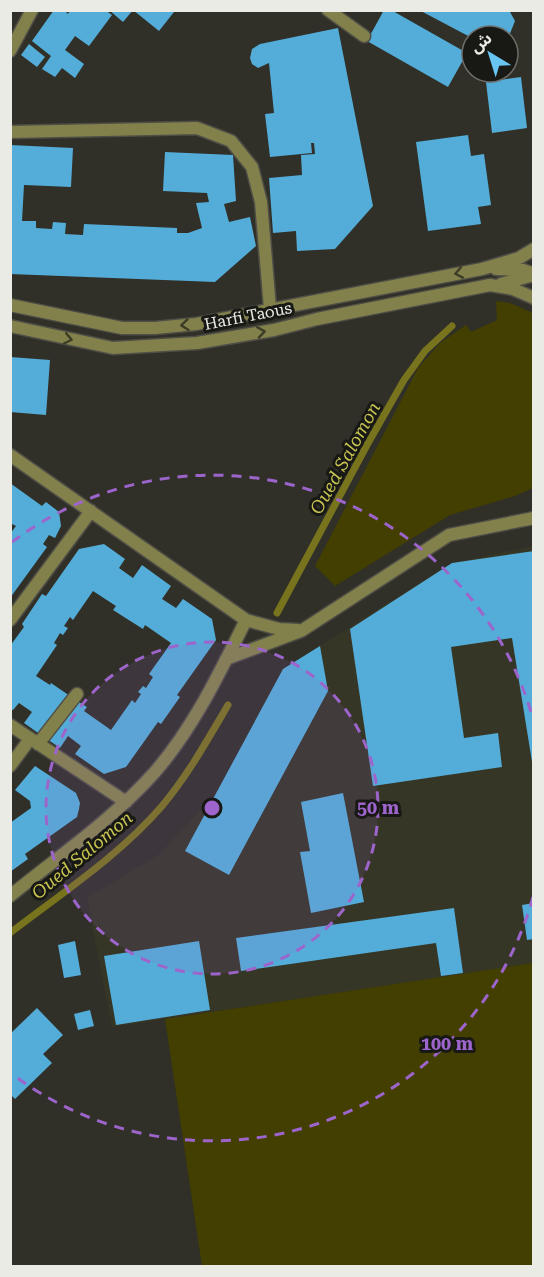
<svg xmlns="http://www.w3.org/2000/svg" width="544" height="1277" font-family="'Roboto Serif','Noto Sans Arabic',serif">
<rect width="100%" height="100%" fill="#303028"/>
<path fill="#363627" d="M533,546V963L112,1027L87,898L158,855L214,797L283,669L452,563Z"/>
<path fill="#423f00" d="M496,301L510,303L533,313V488L515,496L450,515L335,586L315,566L418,368L440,343L466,325L471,332L497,320Z
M533,963V1266H202L165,1019Z"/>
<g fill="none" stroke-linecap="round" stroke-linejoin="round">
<path stroke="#78741d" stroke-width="7" d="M277,613L367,445L404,380L425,351L452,326
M10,933C62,893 120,855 162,806C188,775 208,739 228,705"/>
</g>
<path fill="#54add8" d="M54,10H64L68,14L70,10H105L112,15L89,46L75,36L65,50L84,64L75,78L62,68L55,77L42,69L51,56L32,41Z
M109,10H133L123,22Z
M133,10H172L174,12L159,31Z
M384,10H391L467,53L448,87L367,41Z
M419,10H509L515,21L509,36H472V38Z
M338,28L373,206L335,249L297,251L296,231L273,233L269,178L302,175L301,155L315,154L314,143H311L312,153L270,157L265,114L274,113L269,63L258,68L252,64L250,58L252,49L260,44Z
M29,44L45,57L37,67L21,55Z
M521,77L527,128L492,133L486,82Z
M468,135L471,156L484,154L491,205L478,207L481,224L428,231L416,142Z
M10,145L73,148L71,187L24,185L22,221H36V228L52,229L53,222L66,223L65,234L83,235L84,224L177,228V233H188L202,228L196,203L209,202L207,193L163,191L165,152L233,155L236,201L224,204L229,222L250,217L256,246L215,282L10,274Z
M10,357L50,360L46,415L10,412Z
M10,483L42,506L46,502L59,512L61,526L55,538L49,535L43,544L47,547L10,598V534L16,526L10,523Z
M104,544L125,559L119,568L133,578L142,565L171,586L162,599L176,608L183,599L212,619L216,640L177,695L180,697L161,724L158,722L126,767L104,774L75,754L81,746L68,736L60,748L47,739L77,701L87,707L84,711L111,730L132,700L135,703L141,694L138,692L143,686L146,688L153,677L149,674L171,643L145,625L143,629L113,610L116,606L93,591L73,620L70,617L64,626L68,628L63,635L60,633L54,643L57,645L36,676L50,685L51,683L70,696L41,735L24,723L32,712L19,703L13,710L10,709V646L24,627L22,624L42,594L46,596L79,549Z
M534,551V774L512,638L451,647L464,738L498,733L502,767L373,786L350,629L452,563Z
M320,646L328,691L229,875L185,851L283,669Z
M35,766L76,793L80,803L79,809L77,817L25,854L28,859L10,872V823L31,808L30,801L15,790Z
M343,793L364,902L311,913L300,852L310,851L301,802Z
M534,903V939L527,940L522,905Z
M454,908L463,973L441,976L436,943L241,971L236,938Z
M75,941L81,975L64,978L58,945Z
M199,941L210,1010L116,1025L104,956Z
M37,1008L63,1035L43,1054L52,1063L15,1099L10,1094V1034Z
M90,1010L94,1026L78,1030L74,1014Z"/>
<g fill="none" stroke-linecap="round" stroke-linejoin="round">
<defs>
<path id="service" d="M10,132L197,128L231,141L252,167L261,202L270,308
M38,744L77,694
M10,766L30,739"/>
<path id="minor" d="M328,10L364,36
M10,51L32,10
M496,269L523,270L534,274
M501,284L534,275
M10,305L122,328H155L196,324L482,269L519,258L534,249
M10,326L113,348L197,343L274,330L317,319L490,285L513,289L534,298
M10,455L246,620C220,672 193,729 154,773C112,820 59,856 10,896
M10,620L91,511
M246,620L279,629L298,630
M226,659L301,631L449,535L534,518
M10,725L126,802"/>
</defs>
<use href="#service" stroke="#4e4e46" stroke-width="15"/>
<use href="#minor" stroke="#4e4e46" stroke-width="15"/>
<use href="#service" stroke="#83814b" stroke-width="12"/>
<use href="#minor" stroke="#83814b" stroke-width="12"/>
</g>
<defs><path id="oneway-chevron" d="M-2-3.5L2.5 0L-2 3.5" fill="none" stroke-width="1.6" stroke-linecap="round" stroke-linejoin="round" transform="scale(1.5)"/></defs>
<g stroke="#3d3d27">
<use href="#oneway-chevron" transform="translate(459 273) rotate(169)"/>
<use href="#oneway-chevron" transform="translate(185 325) rotate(174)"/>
<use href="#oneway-chevron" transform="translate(261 332) rotate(-9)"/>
<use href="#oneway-chevron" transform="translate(68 339) rotate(12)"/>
</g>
<circle cx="212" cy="808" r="166" fill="#9d65cb" fill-opacity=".12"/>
<g fill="none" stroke="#9d65cb" stroke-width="3" stroke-dasharray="10 8">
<circle cx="212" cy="808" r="166"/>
<path d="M533 897A333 333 0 0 1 12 1074M12 542A333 333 0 0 1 533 719"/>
</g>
<g text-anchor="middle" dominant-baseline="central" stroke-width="6" stroke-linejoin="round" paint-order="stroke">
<g font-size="16" fill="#ebebe6" stroke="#181814">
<text transform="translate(248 316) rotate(-11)">Harfi Taous</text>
</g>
<g font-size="18" font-style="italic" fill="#c8c452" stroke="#181814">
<text transform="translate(345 458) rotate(-61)">Oued Salomon</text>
<text transform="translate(82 855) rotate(-40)">Oued Salomon</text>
</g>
</g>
<circle cx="212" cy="808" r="9" fill="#9d65cb" stroke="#181814" stroke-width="3"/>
<g font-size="18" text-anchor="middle" font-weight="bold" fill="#9d65cb" stroke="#181814" stroke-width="6" stroke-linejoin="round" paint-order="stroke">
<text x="378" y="814">50 m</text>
<text x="447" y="1050">100 m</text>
</g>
<rect width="544" height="1277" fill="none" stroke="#ebebe6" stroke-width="24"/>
<g transform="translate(490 54) rotate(322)"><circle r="28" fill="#181814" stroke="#6c6c68" stroke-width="1.5"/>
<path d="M0-4.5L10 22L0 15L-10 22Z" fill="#68c4f0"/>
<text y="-9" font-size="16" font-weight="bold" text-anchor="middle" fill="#ebebe6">ش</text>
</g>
</svg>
